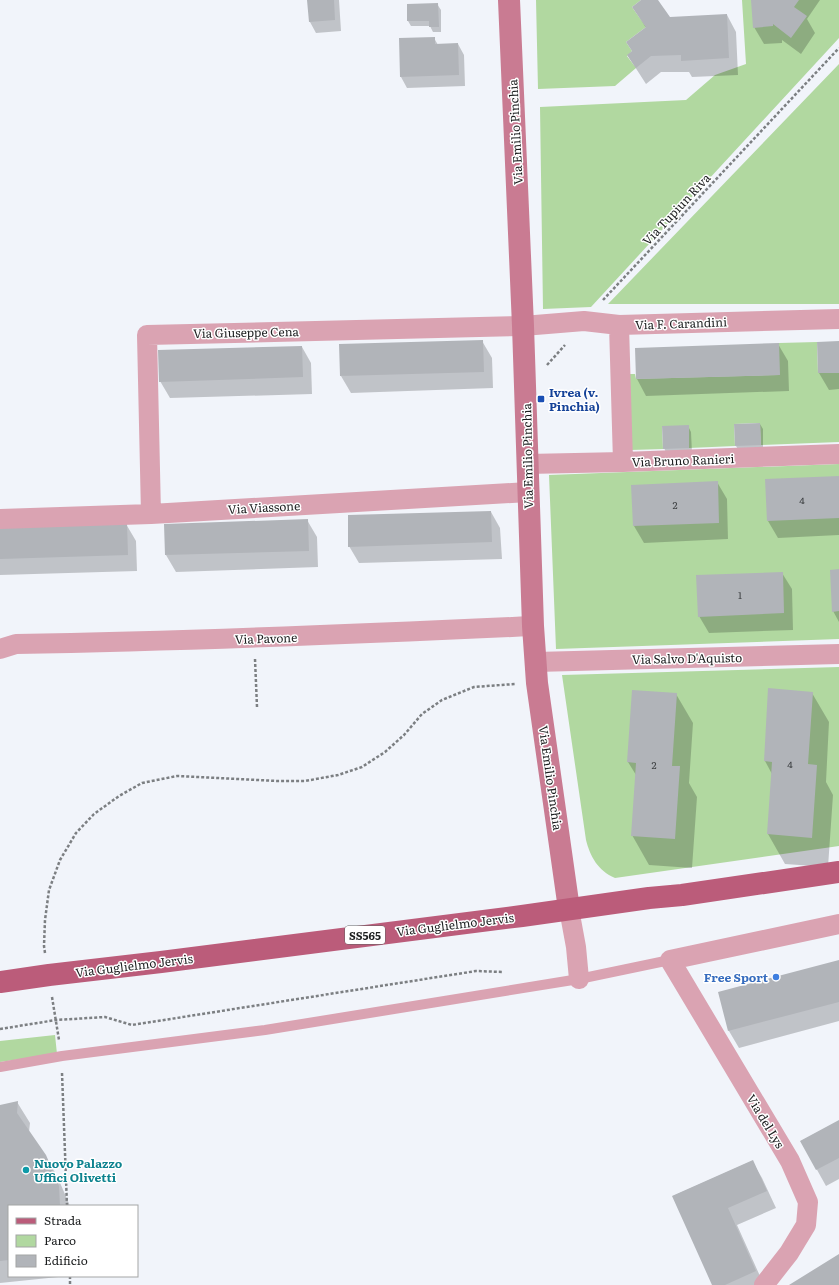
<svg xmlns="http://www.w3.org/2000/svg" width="839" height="1285" font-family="Literata,serif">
<rect width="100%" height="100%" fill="#f1f4fa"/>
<path fill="#b1d8a0" d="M536,0H641L632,7L646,27L626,42L632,51L627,56L636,68L615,86L538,89Z
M742,0H839V38L591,307L543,309L540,107L686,100L715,75L746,64Z
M839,64V304H608Z
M817,342L818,373H839V442L761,445L760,423L734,424L735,446L689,448V426L662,427L663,449L631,450L628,374H635L636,379L779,375V343Z
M839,464V639L556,649L549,475Z
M839,667V846L615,878C598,871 590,856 586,840L562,675Z
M55,1035L57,1054L0,1062V1041Z"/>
<path fill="#0003" d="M308,0H339L341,31L316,33L310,22Z
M643,0H657L670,18L727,15L736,32L738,75L692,77L689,72H661L646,84L628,56L633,52L646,28L633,7Z
M752,0H820L807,19L815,33L801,54L782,40V43L764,44L754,27Z
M437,4L441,10V32H433L430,26H411L408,21V5Z
M434,38L438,45L458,44L464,55L465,86L407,88L401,77Z
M482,341L492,358L493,388L351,393L341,376Z
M839,342V389L829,390L819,373L818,343Z
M778,344L788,361L789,391L646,396L637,379Z
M302,347L311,363L312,394L170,398L160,381Z
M760,424L763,429V450L739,451L736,446Z
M688,426L691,432L692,453L667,454L664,448Z
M839,477V535L778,538L768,521Z
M717,482L727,499L728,539L644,543L634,526L632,486Z
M491,512L500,528L502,559L359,563L349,546Z
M307,520L317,537L318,567L176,572L166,555Z
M126,524L136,541L137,571L0,575V528Z
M839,570V622L833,611Z
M782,573L792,589L793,630L709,633L699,616Z
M633,691L676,694L693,723L689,783L697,797L692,868L649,865L632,835L636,775L628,762Z
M812,693L829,722L826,782L833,795L828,867L785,864L768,834L772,774L765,761Z
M839,961V1021L739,1048L729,1031L719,993Z
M17,1102L30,1123L29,1132L45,1155L58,1178L70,1206H9V1276H68L0,1283V1106Z
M839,1121V1179L826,1186L801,1141Z
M752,1161L762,1178L776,1208L737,1225L764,1285H713L673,1196Z"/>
<path fill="#b1b4b9" d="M307,0H334L335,20L309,22Z
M641,0H658L670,17L727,14L729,58L681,61V55L651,56L636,68L627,55L632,51L626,42L646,27L632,7Z
M751,0H799L794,7L807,16L791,38L773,24V26L753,28Z
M438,3L439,27H429V21H407V4Z
M435,37V44L458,43L459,75L400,77L399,38Z
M483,340L484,372L340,376L339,344Z
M839,341V373H818L817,342Z
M779,343L780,375L636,379L635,348Z
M302,346L303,377L159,382L158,350Z
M760,423L761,445L735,446L734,424Z
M689,425V448L663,449L662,426Z
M839,476V518L767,521L765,479Z
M718,481L719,523L633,526L631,485Z
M491,511L492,542L348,547V515Z
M308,519L309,551L165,555L164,524Z
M127,523L128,555L0,559V527Z
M839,569V611L832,612L830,570Z
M783,572L784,613L698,617L696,575Z
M768,688L813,692L808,764L817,765L812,838L767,834L772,762L764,761Z
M632,690L677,693L672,766H680L675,839L631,836L636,763L627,762Z
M839,960V1002L728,1031L718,992Z
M18,1101L17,1113L46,1155L59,1186L60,1206H9V1260L0,1261V1105Z
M839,1120V1158L816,1170L800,1141Z
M753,1160L767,1191L728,1208L756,1271L725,1285H712L672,1196Z
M839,1254V1285H789Z"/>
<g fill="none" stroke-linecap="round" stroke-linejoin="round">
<path stroke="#7c7f82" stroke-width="2.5" stroke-dasharray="3 2" stroke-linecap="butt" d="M603,300L839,48
M547,365L565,345
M255,659L257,707
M45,953L44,946L45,920L49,890L60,860L76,833L94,814L119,796L142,783L177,776L278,781H305L338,775L362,767L385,752L404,735L422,714L442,700L474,687L515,684
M52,997L59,1040
M0,1029L56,1020L105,1017L132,1025L476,971L503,972
M62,1073L67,1206
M70,1276V1285"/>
<path stroke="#daa3b2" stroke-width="10" d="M0,1067L62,1056L265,1030L579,979L670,960"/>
<path stroke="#daa3b2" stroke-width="20" d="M619,325L623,462
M527,464L623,462L839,454
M151,514L147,335L523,326L584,321L619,325L839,319
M0,519L151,514L528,492
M0,649L16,644C189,641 361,634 533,626
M536,662L839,654
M569,909L576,947L579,979
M764,1285L789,1253L806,1225L808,1202L790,1161L670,960L839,924"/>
<path stroke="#c97b92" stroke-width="22" d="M509,0L523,326L533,626L537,683L569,909"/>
<path stroke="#bb5c7a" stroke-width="22" d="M0,982L49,975L161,962L522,916L649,898L682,895L839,872"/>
</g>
<rect fill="#1a4fb4" stroke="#fff" stroke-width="1.5" x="537" y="395" width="8" height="8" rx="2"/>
<circle fill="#3f7fe0" stroke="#fff" stroke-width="1.5" cx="776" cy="977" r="4"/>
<circle fill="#0f9aa8" stroke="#fff" stroke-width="1.5" cx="26" cy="1170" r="4"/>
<g text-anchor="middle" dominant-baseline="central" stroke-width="3" stroke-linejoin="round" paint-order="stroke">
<g font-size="10" fill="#414446">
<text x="802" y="499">4</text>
<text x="675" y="504">2</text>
<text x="740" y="594">1</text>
<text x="790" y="763">4</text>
<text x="654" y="764">2</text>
</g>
<rect fill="#fff" stroke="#606262" stroke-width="1" x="345" y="926" width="40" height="18" rx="3"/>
<g font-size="11" font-weight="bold" fill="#1c1e1f">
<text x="365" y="935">SS565</text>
</g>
<g font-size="12" fill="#1c1e1f" stroke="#fff">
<text transform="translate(515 132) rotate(-93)">Via Emilio Pinchia</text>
<text transform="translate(676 209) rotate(-47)">Via Tupiun Riva</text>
<text transform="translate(681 323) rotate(-2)">Via F. Carandini</text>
<text transform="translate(246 332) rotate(-1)">Via Giuseppe Cena</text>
<text transform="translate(527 456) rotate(-91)">Via Emilio Pinchia</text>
<text transform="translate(683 460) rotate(-2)">Via Bruno Ranieri</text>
<text transform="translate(264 507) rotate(-3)">Via Viassone</text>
<text transform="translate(266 638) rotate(-2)">Via Pavone</text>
<text transform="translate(687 658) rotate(-1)">Via Salvo D'Aquisto</text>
<text transform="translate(551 778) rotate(82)">Via Emilio Pinchia</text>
<text transform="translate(455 924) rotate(-7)">Via Guglielmo Jervis</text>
<text transform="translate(134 965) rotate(-7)">Via Guglielmo Jervis</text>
<text transform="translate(766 1121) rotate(59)">Via del Lys</text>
</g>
<g font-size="12" font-weight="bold" fill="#164399" stroke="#fff" text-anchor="start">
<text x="549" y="392">Ivrea (v.<tspan x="549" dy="14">Pinchia)</tspan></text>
</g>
<g font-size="12" font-weight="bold" fill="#366cbe" stroke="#fff" text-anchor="end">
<text x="768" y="977">Free Sport</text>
</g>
<g font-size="12" font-weight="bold" fill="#0d838f" stroke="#fff" text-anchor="start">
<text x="34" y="1163">Nuovo Palazzo<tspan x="34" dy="14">Uffici Olivetti</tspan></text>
</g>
</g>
<rect x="8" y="1205" width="130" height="72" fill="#ffffff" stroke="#a4a5a5"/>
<rect x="16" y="1218" width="20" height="6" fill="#bb5c7a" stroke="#a4a5a5"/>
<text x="44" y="1225" font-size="12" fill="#1c1e1f">Strada</text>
<rect x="16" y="1235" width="20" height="12" fill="#b1d8a0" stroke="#a4a5a5"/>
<text x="44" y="1245" font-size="12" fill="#1c1e1f">Parco</text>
<rect x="16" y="1255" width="20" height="12" fill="#b1b4b9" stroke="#a4a5a5"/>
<text x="44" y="1265" font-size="12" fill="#1c1e1f">Edificio</text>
</svg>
